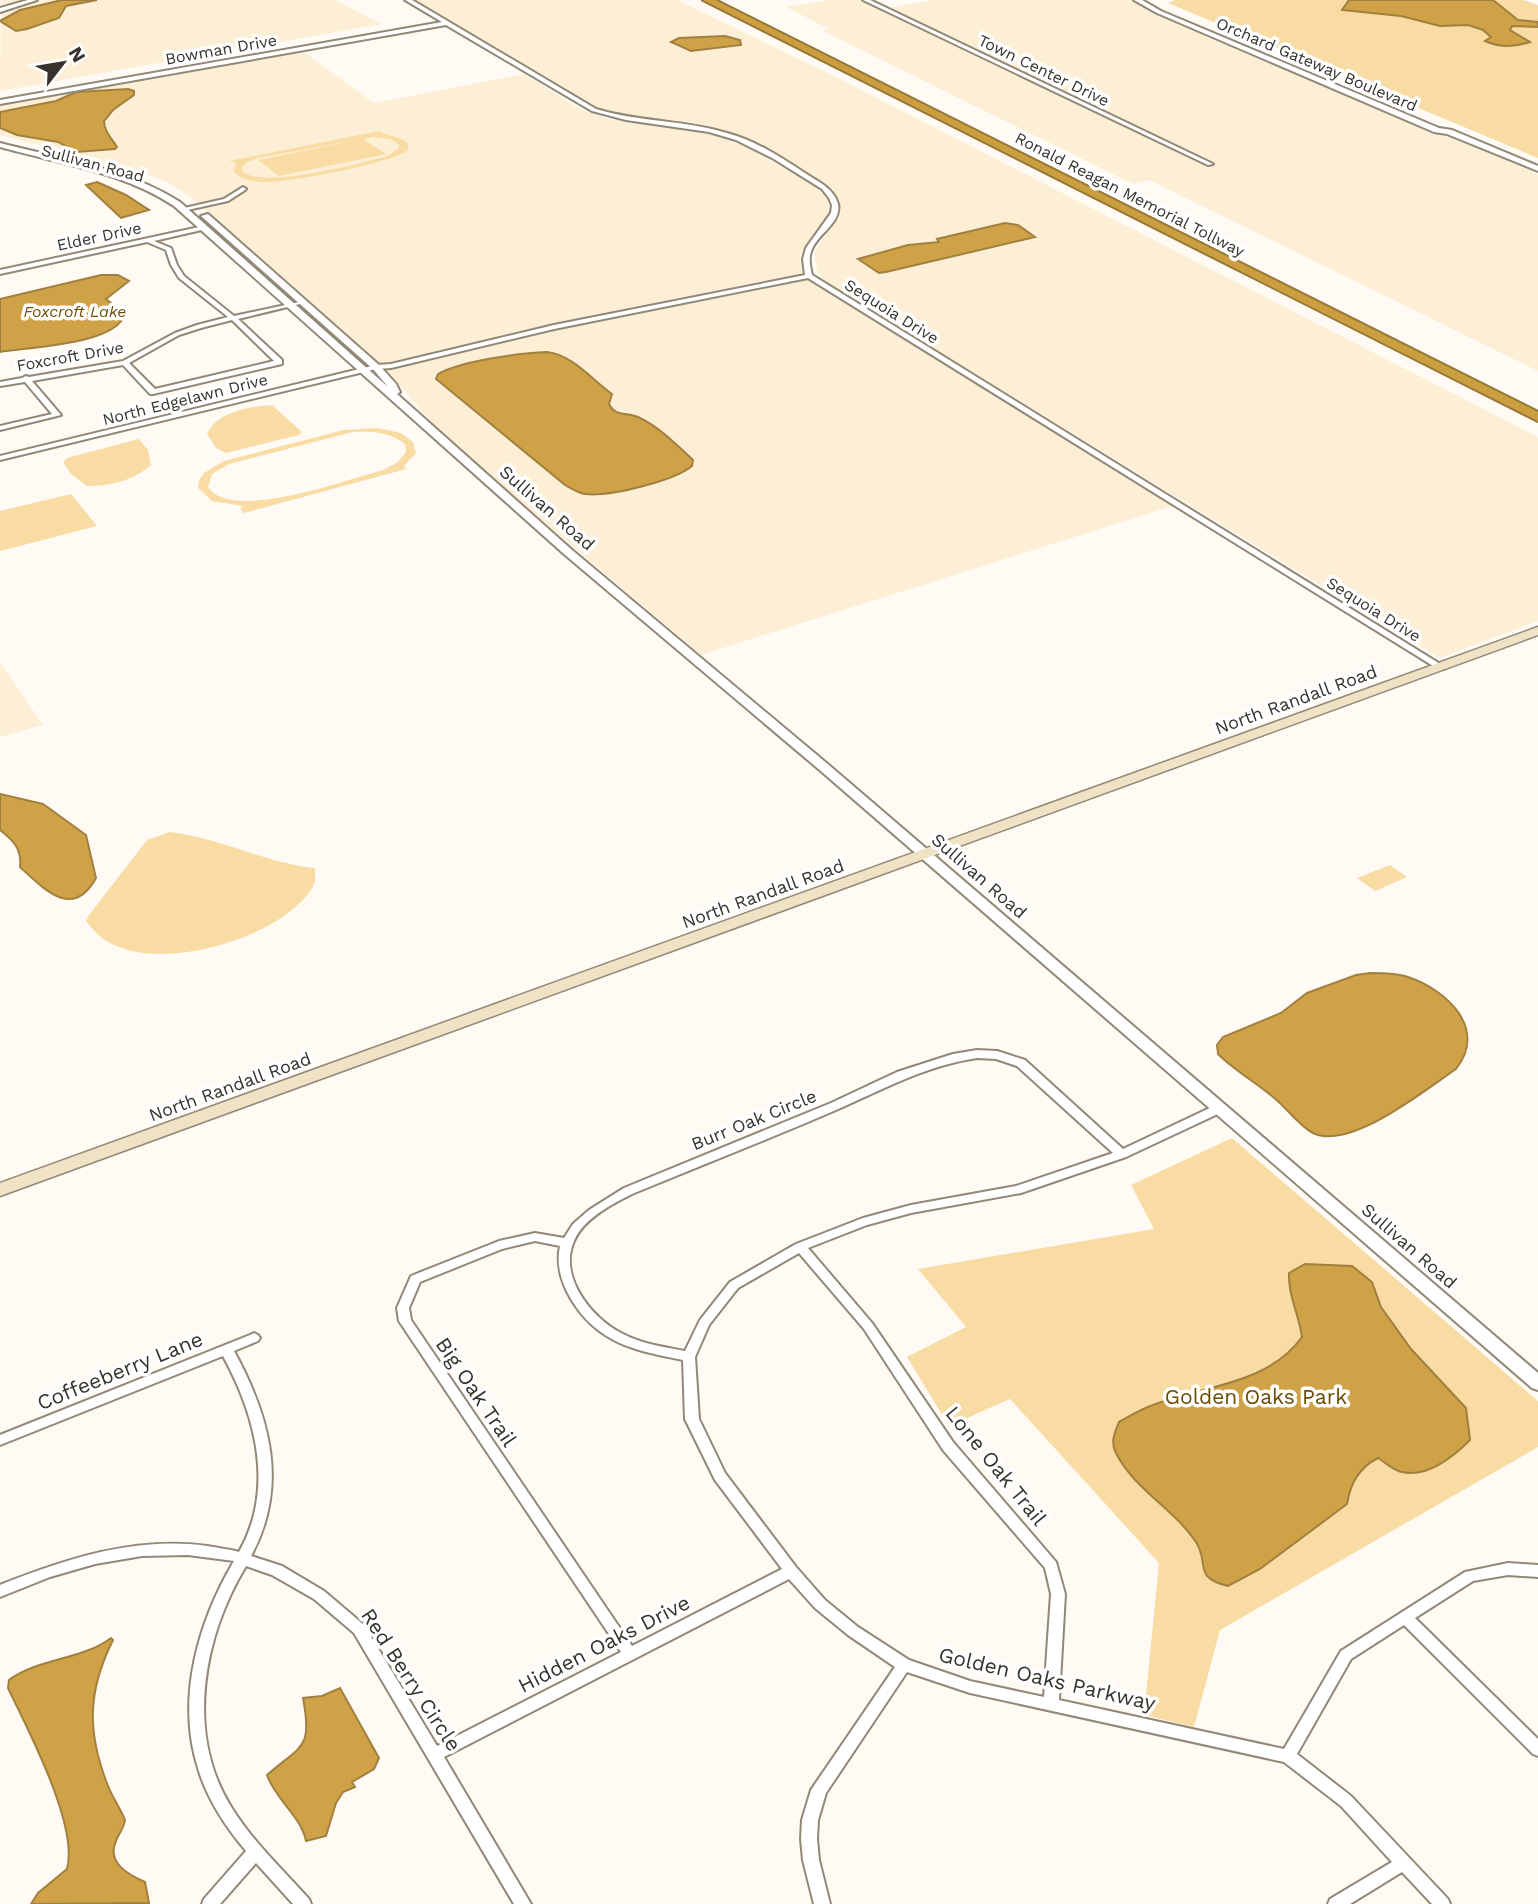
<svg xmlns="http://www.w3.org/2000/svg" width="1538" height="1904" font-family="'Work Sans',sans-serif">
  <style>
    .built { fill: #fdefd6 }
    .green { fill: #f9dba4; fill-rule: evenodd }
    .water { fill: #cfa247; stroke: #a1803f; stroke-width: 2 }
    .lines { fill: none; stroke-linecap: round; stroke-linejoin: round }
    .minor-casing { stroke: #918878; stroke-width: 4 }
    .tertiary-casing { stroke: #918878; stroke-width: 4 }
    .secondary-casing { stroke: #918878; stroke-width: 3 }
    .motorway-casing { stroke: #977838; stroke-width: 4 }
    .minor { fill: #fff; fill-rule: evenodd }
    .tertiary { fill: #fff; fill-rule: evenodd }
    .secondary { fill: #efe2c5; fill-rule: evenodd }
    .motorway { fill: #cb9e3f; fill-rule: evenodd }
    .labels { text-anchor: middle; stroke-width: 7; stroke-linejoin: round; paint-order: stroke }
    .far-street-label { font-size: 16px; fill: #36322c; stroke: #fff }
    .far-water-label { font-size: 16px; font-style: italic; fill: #6e5006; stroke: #fff }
    .street-label { font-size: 18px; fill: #36322c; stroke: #fff }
    .near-street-label { font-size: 21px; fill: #36322c; stroke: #fff }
    .near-park-label { font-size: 21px; fill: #6a4c00; stroke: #fff }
  </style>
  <rect width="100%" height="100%" fill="#fffbf4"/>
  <path class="built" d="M1,0H335L382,24L0,91Z
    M411,0H677L832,75L1538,437V621L1440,658L826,283L817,271L814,252L836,220L840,202L832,188L738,136L715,130L643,120L597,109Z
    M829,0H872L889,8L932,0H1133L1155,12L1538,174V371L1149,180L1133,184L823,31L829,29L786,7Z
    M301,50L374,103L524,74L582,110L609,119L713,134L739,143L816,186L828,200L830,214L800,254L803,274L812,283L1173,506L701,655L446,439L388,372L189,196L167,182L142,172L0,135V103Z
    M0,662L43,725L0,737Z"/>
  <path class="green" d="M1175,0H1523L1538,5V158L1168,3Z
    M379,131C386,137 400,135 408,144V150C393,163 291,182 268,182C256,182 240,181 233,170L237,163L229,161ZM374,137L390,139L399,144V149L385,157C358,163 260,191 241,170L245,163L258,158Z
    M363,139L386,154L279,176L258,160Z
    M272,405L302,432L299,435L226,453L216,448L207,434C218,411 249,407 272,405Z
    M378,428L401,433L413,442L416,453L404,466L406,469L244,513L240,508L243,506L212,501L198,488L199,480L204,473L224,461L344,430ZM353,432C371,431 390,432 405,444L406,452L398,462L383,470C348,479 232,523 208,487L212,474L229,464Z
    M139,439L148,450L151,465C133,481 110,486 87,486L71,474L63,462L67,458Z
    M71,494L97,526L0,551V511Z
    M170,832C220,838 266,863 315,868C315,873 316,880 314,884C310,894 301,902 293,909C252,944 154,972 105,940C97,935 92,928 86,921L89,915L147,840Z
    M1390,865L1407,877L1375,891L1357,878Z
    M1232,1138L1538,1401V1447L1220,1630L1194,1727L1144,1715L1159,1563L1010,1399L949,1426L907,1357L966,1327L918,1269L1154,1229L1131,1185Z"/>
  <path class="water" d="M62,0H97L66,6L59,18L27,29L16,31L0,21L20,10Z
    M1349,0H1493L1518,20L1538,22V27L1512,26L1510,30L1530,42C1515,47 1500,48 1485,41L1491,37L1483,30L1468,25L1440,26L1401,16L1342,10Z
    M725,36L740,40L741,45L691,51L671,42L679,38Z
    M128,89L134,91V95L113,110L104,121C104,131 112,139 117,147L115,149L76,152L58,142L17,135L0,128V112L56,101L76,92Z
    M97,182L126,195L149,210L121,218L86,185Z
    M1005,223L1018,225L1035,237L886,272L879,273L858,259L908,245L939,242L937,239Z
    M101,275H118L129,281L106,299L125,314C116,345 28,347 0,352V299Z
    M547,352C573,355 592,380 612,394L609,404C615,417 627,412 638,417C658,426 677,445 693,460L692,466C674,481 609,497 585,494C578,493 572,489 565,485L436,379L438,374C461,361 519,353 547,352Z
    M0,794L43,804L86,835L96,878C73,920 45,890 20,867C22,849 14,841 0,830Z
    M1370,973C1383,973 1396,973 1408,977C1447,990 1488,1029 1456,1069C1425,1090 1350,1151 1313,1133C1299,1126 1286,1107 1273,1097C1255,1082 1234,1070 1218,1054L1217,1045L1223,1037L1281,1013L1307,993L1356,975Z
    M1305,1264L1352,1266L1372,1282L1381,1307L1411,1349L1466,1408L1470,1440C1454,1456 1427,1478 1402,1472C1394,1471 1385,1462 1378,1458C1360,1467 1350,1484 1347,1504L1260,1569L1228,1586C1192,1577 1210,1564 1196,1542C1174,1509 1134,1489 1116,1453C1110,1442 1115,1432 1119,1422C1130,1416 1141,1409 1153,1405C1205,1385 1267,1385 1302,1337C1299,1315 1288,1295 1289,1273Z
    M111,1638L113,1640C87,1692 87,1733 108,1786C113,1798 120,1808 125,1820C124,1828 119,1833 116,1841C106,1863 129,1875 145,1882L149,1903L31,1904L38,1893L67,1869C79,1826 28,1730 8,1688L9,1680C39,1658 82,1660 111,1638Z
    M340,1688L379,1758L374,1769L352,1782L355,1787L343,1792L336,1803L326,1836L306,1841C301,1816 275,1799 267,1775C301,1745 313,1750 303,1698L322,1696Z"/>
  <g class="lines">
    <defs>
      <path id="minor" d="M28,0H37L0,12V8Z
        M405,0H412L596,109C639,122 684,120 727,133C757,141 782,158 808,175C819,182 834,189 838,204C842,222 818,234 812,249C808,257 810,266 812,275L1445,667L1444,669H1438L808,278L554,329L391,368L376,369L0,460V456L376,365L391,364L554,325L805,275L803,259L806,248L831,213L832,205L829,198L822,189L774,159L736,140L709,132L626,120L592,111L446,25L0,104V100L442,22Z
        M863,0H870L1213,164L1208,165Z
        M243,187L246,189L245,190L228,201L183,211L180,209L224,199Z
        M204,226L206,227V229L154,241L171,248L177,265L184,276L234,316L304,301V303L238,319L282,360V364L153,394H150L123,365L32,381L61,415L0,430V426L52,414L25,382L0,386V382L22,378L26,376L29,377L123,361L175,333L197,325L228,317L179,278L171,265L166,250L147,242L0,274V270ZM232,320L274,361L155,389L129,363L179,335L201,328Z
        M977,1050L997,1051L1025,1060L1123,1149L1214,1106L1218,1105L1224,1109L1222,1112L1126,1157L1021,1193L911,1213L867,1225L808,1248L872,1323L953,1442L1056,1562L1065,1594L1059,1700L1284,1749L1341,1651L1465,1572L1508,1563L1538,1565V1577L1508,1575L1473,1581L1415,1618L1538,1739V1756L1533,1754L1404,1625L1351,1659L1297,1754L1351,1796L1448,1899L1450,1904H1432L1402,1872L1350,1904H1328L1330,1899L1392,1862L1341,1806L1284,1762L970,1693L907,1672L826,1793L818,1820L817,1839L819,1860L830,1904H814L803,1860L801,1839L802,1820L811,1790L895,1667L848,1635L815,1608L789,1579L444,1757L531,1904H514L354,1633L314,1599L272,1575L246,1566C204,1636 185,1731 230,1805C251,1840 281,1868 309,1899L311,1904H293L256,1863L220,1904H202L204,1899L246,1851C225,1826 207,1799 198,1768C176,1699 198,1622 234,1561L188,1555L142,1556L95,1564L50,1577L0,1597V1585C66,1559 135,1536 207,1546C218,1548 229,1549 239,1552C275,1489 256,1416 223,1356L0,1445V1435L250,1335L254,1333L258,1335L260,1338L258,1341L234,1351C270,1417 289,1486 251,1556L282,1566L324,1591L364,1625L437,1746L621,1652L399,1321L397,1308L411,1276L499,1241L535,1233L564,1238L573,1224L589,1210L624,1188L831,1103L897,1072L953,1054ZM977,1058L996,1059L1017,1066L1113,1153L1016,1186L911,1205L863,1218L796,1244L730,1282L700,1320L685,1351C664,1347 642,1344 623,1334C592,1319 558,1277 574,1241C583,1219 612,1204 632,1194C700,1166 769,1139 836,1110C884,1089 924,1066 977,1058ZM535,1241L560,1246C556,1265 561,1282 571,1299C597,1343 636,1351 683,1360L685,1419L715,1480L782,1569L632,1646L411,1320L409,1308L420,1282L502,1249ZM799,1253L864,1329L943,1450L1045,1568L1051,1594L1044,1697L970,1681L909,1660L858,1627L825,1600L796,1567L725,1473L699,1419L695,1357L709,1325L738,1288Z"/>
      <path id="tertiary" d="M1134,0H1142L1161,11L1439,128L1452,130L1538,166V171L1447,134L1434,132L1157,13Z
        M0,143C62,159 125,167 180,202L388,387L373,369L201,216L208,214L379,365L396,384L400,392L397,394L572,550L830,766L1538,1373V1390L1532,1388L822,772L564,554L174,206C121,171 60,164 0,147Z"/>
      <path id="secondary" d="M1538,627V635L0,1196V1183Z"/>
      <path id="motorway" d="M703,0H715L1538,412V421Z"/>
    </defs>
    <use href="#minor" class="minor-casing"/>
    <use href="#tertiary" class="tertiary-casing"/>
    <use href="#secondary" class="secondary-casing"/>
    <use href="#motorway" class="motorway-casing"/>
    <use href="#minor" class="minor"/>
    <use href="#tertiary" class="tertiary"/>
    <use href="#secondary" class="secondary"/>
    <use href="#motorway" class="motorway"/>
  </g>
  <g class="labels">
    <g class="far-street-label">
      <text transform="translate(221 49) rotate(-10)" y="6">Bowman Drive</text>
      <text transform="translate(1317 64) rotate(23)" y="6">Orchard Gateway Boulevard</text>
      <text transform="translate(1044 70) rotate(26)" y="6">Town Center Drive</text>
      <text transform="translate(93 163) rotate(15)" y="6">Sullivan Road</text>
      <text transform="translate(1130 194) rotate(27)" y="6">Ronald Reagan Memorial Tollway</text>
      <text transform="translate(99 236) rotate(-12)" y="6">Elder Drive</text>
      <text transform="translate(892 311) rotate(32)" y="6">Sequoia Drive</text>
      <text transform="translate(70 356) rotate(-10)" y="6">Foxcroft Drive</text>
      <text transform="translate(185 399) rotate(-14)" y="6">North Edgelawn Drive</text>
      <text transform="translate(1374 609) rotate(32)" y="6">Sequoia Drive</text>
    </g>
    <g class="far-water-label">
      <text x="75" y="317">Foxcroft Lake</text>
    </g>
    <g class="street-label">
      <text transform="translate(547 508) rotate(41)" y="6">Sullivan Road</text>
      <text transform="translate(1296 700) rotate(-20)" y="6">North Randall Road</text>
      <text transform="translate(979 876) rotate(41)" y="6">Sullivan Road</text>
      <text transform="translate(763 894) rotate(-20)" y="6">North Randall Road</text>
      <text transform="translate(230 1087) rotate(-20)" y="6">North Randall Road</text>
      <text transform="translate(754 1120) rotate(-22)" y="6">Burr Oak Circle</text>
      <text transform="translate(1409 1246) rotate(41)" y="6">Sullivan Road</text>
    </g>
    <g class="near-street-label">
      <text transform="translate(120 1371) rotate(-22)" y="7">Coffeeberry Lane</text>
      <text transform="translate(476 1392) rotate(56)" y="7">Big Oak Trail</text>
      <text transform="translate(996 1466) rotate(51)" y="7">Lone Oak Trail</text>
      <text transform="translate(604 1644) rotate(-27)" y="7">Hidden Oaks Drive</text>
      <text transform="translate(1047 1679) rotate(13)" y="7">Golden Oaks Parkway</text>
      <text transform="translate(411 1680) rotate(57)" y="7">Red Berry Circle</text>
    </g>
    <g class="near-park-label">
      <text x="1256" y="1404">Golden Oaks Park</text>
    </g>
  </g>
  <g transform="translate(63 63) rotate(59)" stroke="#ffffff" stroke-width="5" paint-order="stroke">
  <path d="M0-5L12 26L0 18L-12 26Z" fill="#36322c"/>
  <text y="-10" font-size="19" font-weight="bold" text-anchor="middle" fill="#36322c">N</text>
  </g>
</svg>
